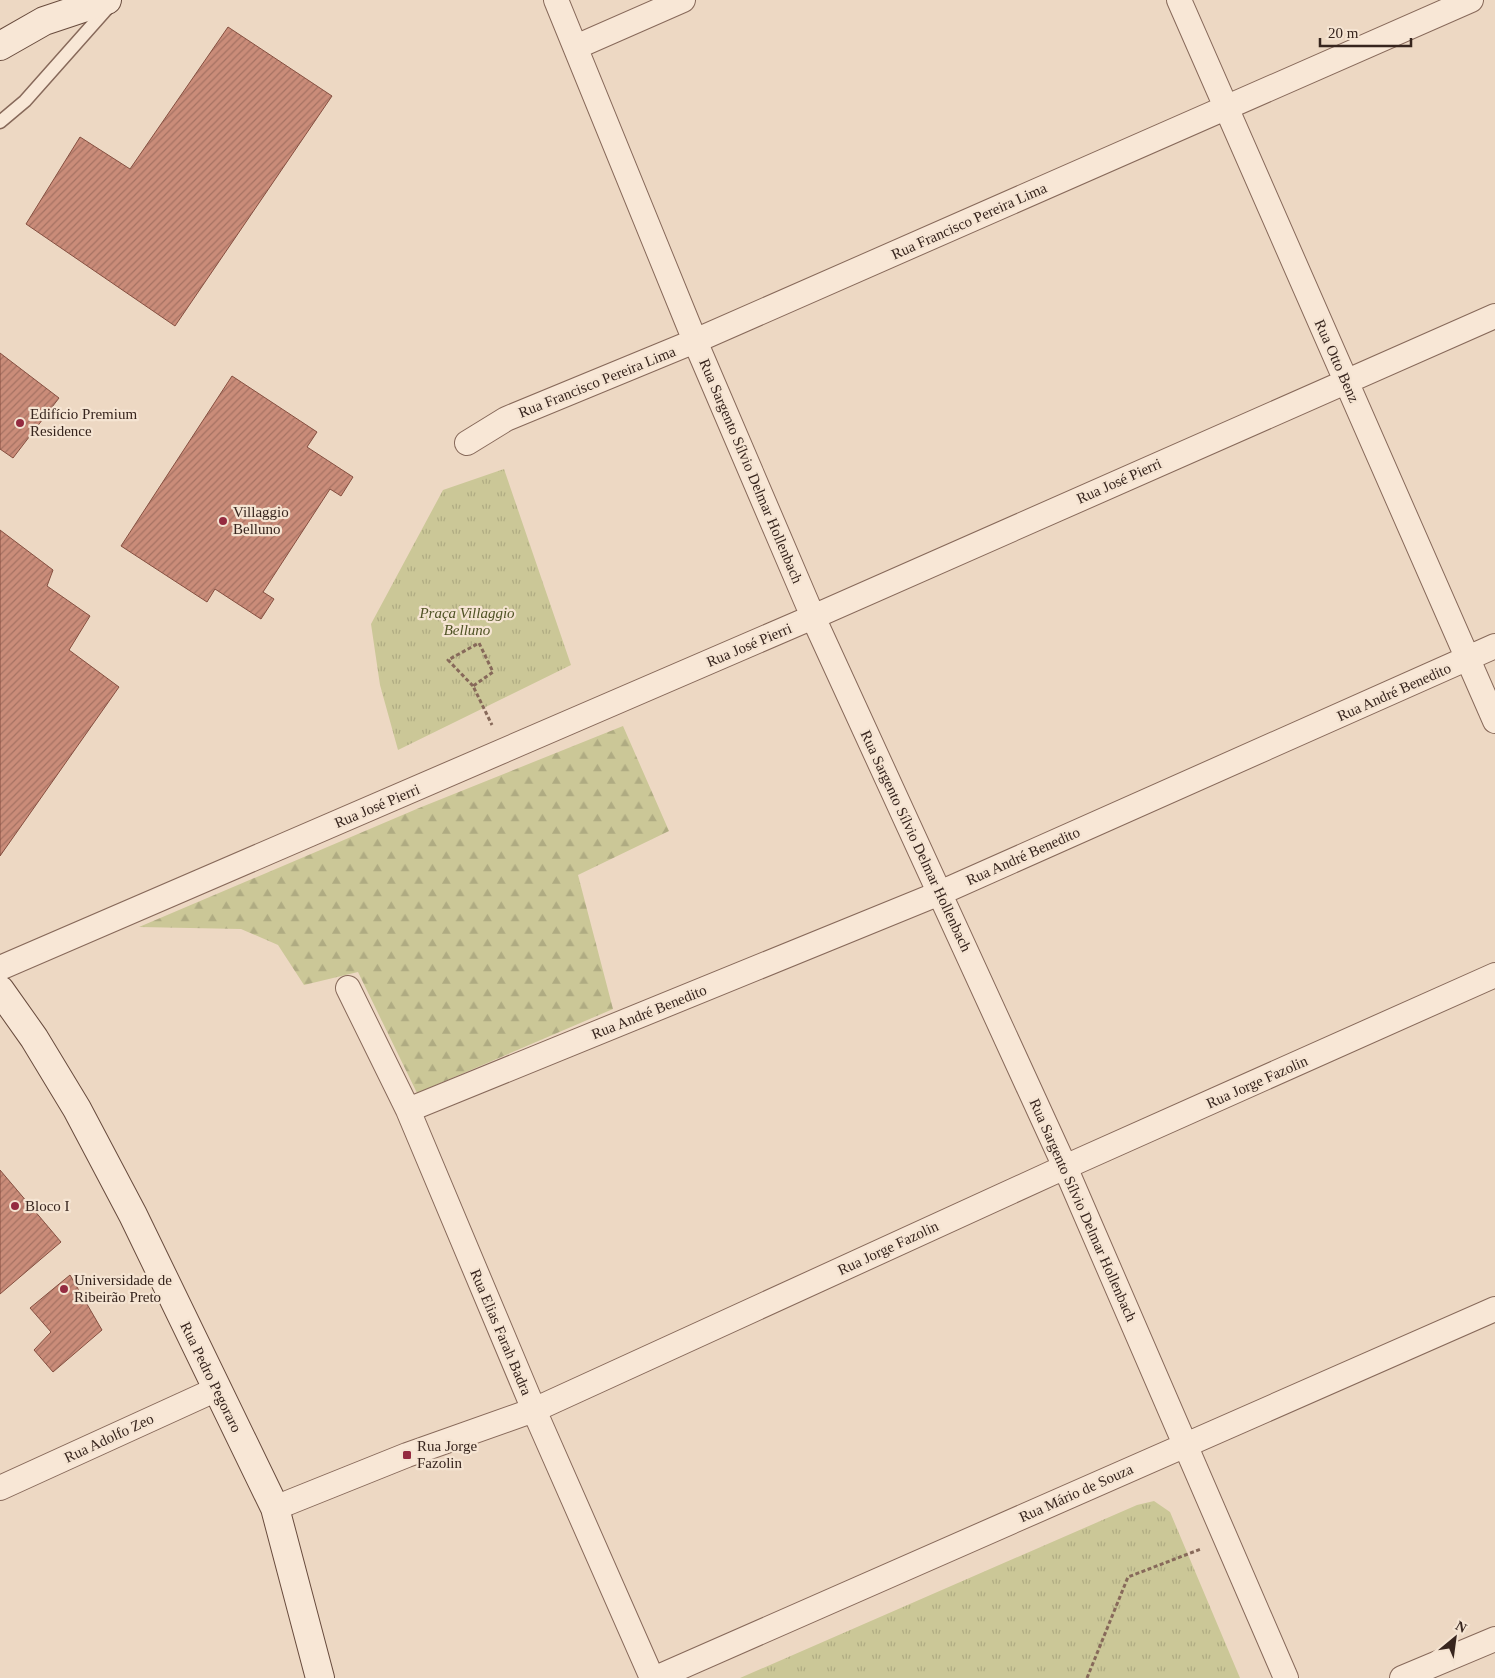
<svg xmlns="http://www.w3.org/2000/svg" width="1495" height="1678" font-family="'Times New Roman',serif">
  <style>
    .grass { fill: url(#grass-tufts) }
    .forest { fill: url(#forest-firs) }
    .building { fill: url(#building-hatch); stroke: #854f40 }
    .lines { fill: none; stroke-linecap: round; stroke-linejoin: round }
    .lane-casing { stroke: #87695a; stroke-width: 15 }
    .street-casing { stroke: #87695a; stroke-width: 26 }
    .secondary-casing { stroke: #684b3d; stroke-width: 30 }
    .path { stroke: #87695a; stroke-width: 3; stroke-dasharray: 4 2.5; stroke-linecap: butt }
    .lane { stroke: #f8e7d6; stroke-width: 12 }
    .street { stroke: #f8e7d6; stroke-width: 24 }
    .secondary { stroke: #f8e7d6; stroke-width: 28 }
    .poi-dot { fill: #942b40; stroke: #f5e4d2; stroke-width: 2 }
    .labels { text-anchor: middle; stroke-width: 4.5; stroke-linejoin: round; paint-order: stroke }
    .street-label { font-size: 15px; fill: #37251e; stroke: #f5e4d2 }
    .poi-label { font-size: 15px; fill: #37251e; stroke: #f5e4d2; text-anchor: start }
    .park-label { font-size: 15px; font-style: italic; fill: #505325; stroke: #f5e4d2 }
  </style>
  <defs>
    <pattern id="grass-tufts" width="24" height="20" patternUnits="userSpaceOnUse" patternTransform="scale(1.25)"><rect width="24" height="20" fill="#cbc797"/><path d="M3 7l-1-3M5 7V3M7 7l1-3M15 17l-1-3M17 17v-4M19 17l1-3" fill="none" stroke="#afab82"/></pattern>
    <pattern id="forest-firs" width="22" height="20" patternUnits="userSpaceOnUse" patternTransform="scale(1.25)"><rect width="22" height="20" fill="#cbc797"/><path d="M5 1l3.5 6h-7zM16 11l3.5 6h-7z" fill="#afab82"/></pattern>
    <pattern id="building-hatch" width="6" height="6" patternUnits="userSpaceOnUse" patternTransform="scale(1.25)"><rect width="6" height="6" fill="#ca8c79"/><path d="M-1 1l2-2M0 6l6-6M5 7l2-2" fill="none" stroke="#a57263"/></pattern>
  </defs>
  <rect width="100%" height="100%" fill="#edd8c3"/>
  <path class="grass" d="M504,469L571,665L398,750L380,685L371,624L443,490Z
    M1154,1501L1170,1512L1240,1678H740L1137,1505Z"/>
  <path class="forest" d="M623,726L669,831L578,875L613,1009L417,1093L358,972L304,985L278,945L241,929L139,927L419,808Z"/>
  <path class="building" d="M228,27L332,96L175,326L26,224L80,137L130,169Z
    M0,353L59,398L13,458L0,449Z
    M232,376L317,432L307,447L353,477L341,496L330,489L263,592L274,599L261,619L215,589L207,602L121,546Z
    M0,530L53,570L47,586L90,616L69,650L119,687L0,856Z
    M0,1170L61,1242L0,1294Z
    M70,1275L102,1330L53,1372L34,1350L51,1332L30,1308Z"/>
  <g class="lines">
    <defs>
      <path id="lane" d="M0,122L25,101L111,4"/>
      <path id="street" d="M556,0L695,341L813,617L1065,1167L1286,1678
        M1179,0L1495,721
        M576,47L683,0
        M467,443L506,419L695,341L1471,0
        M0,968L813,617L1495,316
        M348,988L408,1110L534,1410L652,1678
        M408,1110L940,893L1495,646
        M0,1488L217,1389
        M275,1508L407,1455L534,1410L1065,1167L1495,975
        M656,1678L1495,1309
        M1402,1678L1495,1639"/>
      <path id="secondary" d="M0,46L44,21L107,0
        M0,990L34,1038L77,1109L133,1215L275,1508L320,1678"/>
    </defs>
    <use href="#lane" class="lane-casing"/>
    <use href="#street" class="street-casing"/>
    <use href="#secondary" class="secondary-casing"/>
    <path class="path" d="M473,686L448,660L479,643L493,672L473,686L492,725
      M1087,1678L1128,1577L1201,1549"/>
    <use href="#lane" class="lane"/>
    <use href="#street" class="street"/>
    <use href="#secondary" class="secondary"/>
  </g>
  <g class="poi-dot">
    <circle cx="20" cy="423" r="5"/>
    <circle cx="223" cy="521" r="5"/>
    <circle cx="15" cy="1206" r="5"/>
    <circle cx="64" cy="1289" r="5"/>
    <rect x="402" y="1450" width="10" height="10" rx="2.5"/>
  </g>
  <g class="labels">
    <g class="street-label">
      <text transform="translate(969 221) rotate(-24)" y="5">Rua Francisco Pereira Lima</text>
      <text transform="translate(1337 361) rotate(66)" y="5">Rua Otto Benz</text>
      <text transform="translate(597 382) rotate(-22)" y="5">Rua Francisco Pereira Lima</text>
      <text transform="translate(751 471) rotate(67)" y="5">Rua Sargento Sílvio Delmar Hollenbach</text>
      <text transform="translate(1119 481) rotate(-24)" y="5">Rua José Pierri</text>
      <text transform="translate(749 645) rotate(-23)" y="5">Rua José Pierri</text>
      <text transform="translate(1394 692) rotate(-24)" y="5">Rua André Benedito</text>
      <text transform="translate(377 806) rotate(-23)" y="5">Rua José Pierri</text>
      <text transform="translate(916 841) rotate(65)" y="5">Rua Sargento Sílvio Delmar Hollenbach</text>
      <text transform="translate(1023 856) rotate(-24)" y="5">Rua André Benedito</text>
      <text transform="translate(649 1012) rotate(-22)" y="5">Rua André Benedito</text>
      <text transform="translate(1257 1082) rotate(-24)" y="5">Rua Jorge Fazolin</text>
      <text transform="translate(1083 1210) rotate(66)" y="5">Rua Sargento Sílvio Delmar Hollenbach</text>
      <text transform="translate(888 1248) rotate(-25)" y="5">Rua Jorge Fazolin</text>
      <text transform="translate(501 1332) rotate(67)" y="5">Rua Elias Farah Badra</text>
      <text transform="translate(211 1377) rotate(64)" y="5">Rua Pedro Pegoraro</text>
      <text transform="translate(109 1438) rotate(-25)" y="5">Rua Adolfo Zeo</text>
      <text transform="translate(1076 1493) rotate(-24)" y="5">Rua Mário de Souza</text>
    </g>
    <g class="poi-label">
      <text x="30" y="419">Edifício Premium<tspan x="30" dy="17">Residence</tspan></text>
      <text x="233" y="517">Villaggio<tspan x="233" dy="17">Belluno</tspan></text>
      <text x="25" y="1211">Bloco I</text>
      <text x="74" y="1285">Universidade de<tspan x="74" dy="17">Ribeirão Preto</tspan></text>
      <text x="417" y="1451">Rua Jorge<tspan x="417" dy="17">Fazolin</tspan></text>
    </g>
    <g class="park-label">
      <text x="467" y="618">Praça Villaggio<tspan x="467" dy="17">Belluno</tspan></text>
    </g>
  </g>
  <g transform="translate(1455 1638) rotate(29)" stroke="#f5e4d2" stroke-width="4" paint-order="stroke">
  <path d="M0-4L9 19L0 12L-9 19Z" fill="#37251e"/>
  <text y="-8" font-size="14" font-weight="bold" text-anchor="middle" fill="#37251e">N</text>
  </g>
  <path d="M1320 38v8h91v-8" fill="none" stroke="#37251e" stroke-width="2.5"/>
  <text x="1328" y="38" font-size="15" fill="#37251e" stroke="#f5e4d2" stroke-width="4" paint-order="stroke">20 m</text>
</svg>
